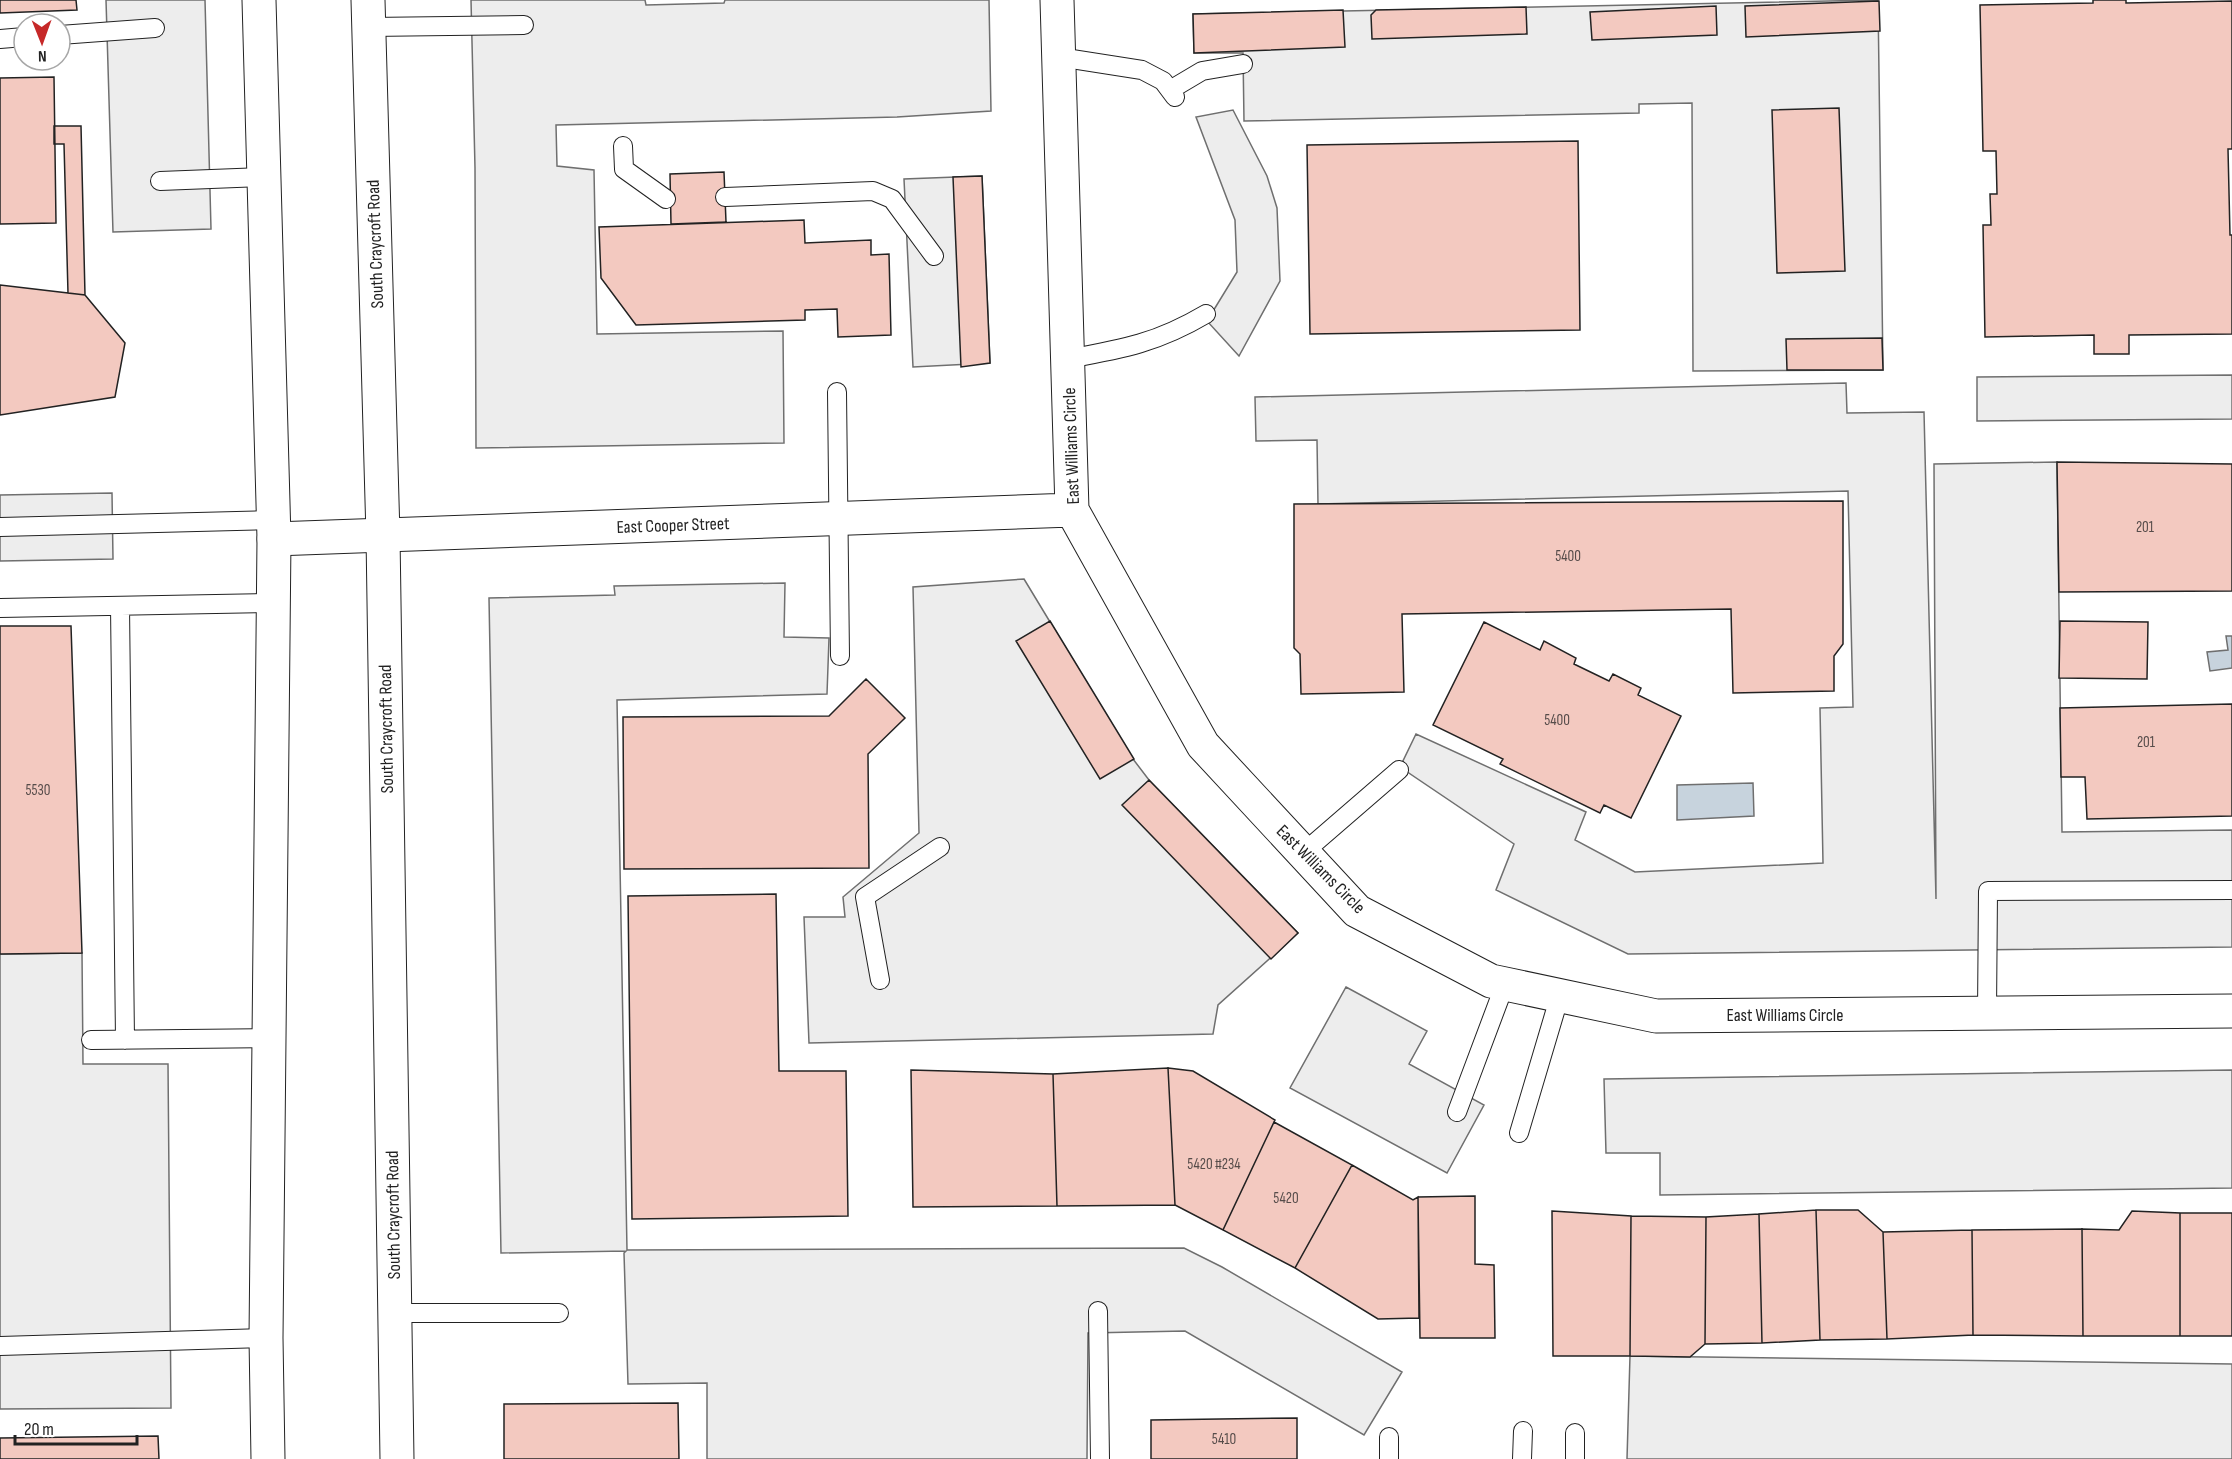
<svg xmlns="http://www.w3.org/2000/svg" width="2232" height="1459" font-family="'Sofia Sans Condensed',sans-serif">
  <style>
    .parking { fill: #ededed; stroke: #6f6f6f; stroke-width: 1.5 }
    .water { fill: #c7d3dd; stroke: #6f6f6f; stroke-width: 1.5 }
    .building { fill: #f3c9c0; stroke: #222; stroke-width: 1.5 }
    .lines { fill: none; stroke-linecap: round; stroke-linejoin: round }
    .lane-casing { stroke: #222; stroke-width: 20 }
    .street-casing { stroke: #222; stroke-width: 35 }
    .secondary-casing { stroke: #222; stroke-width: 35 }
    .lane { stroke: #fff; stroke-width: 18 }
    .street { stroke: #fff; stroke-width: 33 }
    .secondary { stroke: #fff; stroke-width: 33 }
    .labels { text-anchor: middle; stroke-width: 4.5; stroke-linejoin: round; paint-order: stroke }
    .number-label { font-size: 15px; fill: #564c4a }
    .street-label { font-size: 18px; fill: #222; stroke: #fff }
  </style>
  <rect width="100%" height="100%" fill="#fff"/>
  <path class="parking" d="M106,0H205L211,229L113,232Z
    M471,0H645L646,5L724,3L725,0H989L991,111L897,117L556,125L557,166L594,170L597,334L783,331L784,443L476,448L475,168Z
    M1878,0L1883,370L1693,371L1692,103L1639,104V113L1244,121L1243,53H1194L1193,14Z
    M1233,110L1267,176L1277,208L1280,281L1239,356L1207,321L1237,272L1235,220L1196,117Z
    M982,176L990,363L913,367L904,179Z
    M2232,375V419L1977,421V377Z
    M1846,383L1847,413L1924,412L1936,899L1934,464L2057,462L2062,832L2232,830V947L1628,954L1496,890L1514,844L1400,767L1416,734L1586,812L1575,840L1635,872L1823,863L1820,708L1853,707L1848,491L1318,504L1317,440L1256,441L1255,397Z
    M112,493L113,559L0,561V495Z
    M1024,579L1133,759L1149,780L1298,933L1218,1005L1213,1034L809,1043L804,917H845L843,897L919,833L913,587Z
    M785,583L784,637L829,638L827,694L617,700L627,1250L1184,1248L1222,1267L1402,1372L1364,1435L1185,1331L1088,1333L1087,1459H707V1383L628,1384L624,1253L626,1251L501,1253L489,598L615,595L614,586Z
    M82,953L83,1064H168L171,1408L0,1409V954Z
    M1346,987L1427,1031L1409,1064L1484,1105L1447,1173L1290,1088Z
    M2232,1070V1188L1660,1195V1153H1606L1604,1079Z
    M1630,1356L2232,1364V1459H1627Z"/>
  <path class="water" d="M2226,636H2232V668L2210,671L2207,652L2228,650Z
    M1753,783L1754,816L1677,820V785Z"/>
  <path class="building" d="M0,0H76L77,10L0,13Z
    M2093,0H2126V3L2232,1V149H2228L2230,235H2232V334L2129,335V354H2094V335L1985,337L1983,225H1991L1990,194H1997L1996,151H1983L1980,5L2093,3Z
    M1879,1L1880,31L1746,37L1745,6Z
    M1716,6L1717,35L1592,40L1590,12Z
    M1526,7L1527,34L1372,39L1371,15L1376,10Z
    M1343,10L1345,47L1194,53L1193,14Z
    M54,77L56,223L0,224V78Z
    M1839,108L1845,271L1777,273L1772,110Z
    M54,126H81L85,295L68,293L64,144H54Z
    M1578,141L1580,330L1310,334L1307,145Z
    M724,172L726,222L671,224L670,174Z
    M982,176L990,363L961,367L953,177Z
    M804,220L805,243L871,240V255L889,254L891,335L838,337L837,309L805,310V320L636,325L601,278L599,227Z
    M0,285L85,295L125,343L115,397L0,415Z
    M1882,338L1883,370H1787L1786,339Z
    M2057,462L2232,464V591L2059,592Z
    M1843,501V644L1834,656V691L1733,693L1731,609L1402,614L1404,692L1301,694L1300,654L1294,648V504Z
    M1050,621L1134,759L1100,779L1016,641Z
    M2060,621L2148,622L2147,679L2059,678Z
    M1484,622L1540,650L1544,641L1576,658L1574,664L1609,681L1613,674L1641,688L1638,695L1681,716L1631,818L1604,805L1600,813L1500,764L1503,759L1433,725Z
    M0,626H71L82,953L0,954Z
    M866,679L905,718L868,754L869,868L624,869L623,717L829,716Z
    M2232,704V816L2087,819L2085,777H2061L2060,708Z
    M1149,780L1298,933L1271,959L1122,805Z
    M776,894L779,1071H846L848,1216L632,1219L628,896Z
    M1168,1068L1175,1205L1057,1206L1053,1074Z
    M1168,1068L1193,1071L1275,1120L1223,1230L1175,1205Z
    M911,1070L1053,1074L1057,1206L913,1207Z
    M1274,1122L1352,1165L1295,1268L1223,1230Z
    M1352,1165L1413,1200L1418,1197L1419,1318L1378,1319L1295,1268Z
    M1475,1196V1264L1494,1265L1495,1338H1420L1418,1197Z
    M1816,1210H1858L1883,1232L1887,1339L1820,1340Z
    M1816,1210L1820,1340L1762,1343L1759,1214Z
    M1552,1211L1631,1216L1630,1356H1553Z
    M2132,1211L2180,1213V1336H2083L2082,1229L2119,1230Z
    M2180,1213H2232V1336H2180Z
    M1759,1214L1762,1343L1705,1344L1706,1217Z
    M1631,1216L1706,1217L1705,1344L1690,1357L1630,1356Z
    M2082,1229L2083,1336L1973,1335L1972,1230Z
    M1972,1230L1973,1335L1887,1339L1883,1232Z
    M678,1403L679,1459H504V1404Z
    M1297,1418V1459H1151V1420Z
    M158,1436L159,1459H0V1438Z"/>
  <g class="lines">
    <defs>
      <path id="lane" d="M369,27L524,25
        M60,35L155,28
        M0,39L24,37
        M1059,57L1142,70L1163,81L1175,97
        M1170,90L1202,71L1243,64
        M623,146L624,169L666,199
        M160,181L264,177
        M725,197L873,191L892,199L934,256
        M1068,359C1123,349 1157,343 1206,314
        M837,392L840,656
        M0,527L274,520
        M120,606L125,1040
        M0,608L273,603
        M1303,853L1399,770
        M880,980L865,897L940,847
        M1987,1013L1988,891L2232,890
        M91,1040L269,1038
        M1457,1112L1505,984
        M1519,1133L1560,995
        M1098,1311L1100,1459
        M395,1313H559
        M0,1346L266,1338
        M1575,1433V1459
        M1389,1437V1459
        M1522,1459L1523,1431"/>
      <path id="street" d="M1057,0L1072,510L1203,745L1357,911L1491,981L1656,1016L2232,1011
        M274,539L1072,510"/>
      <path id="secondary" d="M259,0L274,539L266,1338L268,1459
        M368,0L383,536L397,1459"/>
    </defs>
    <use href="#lane" class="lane-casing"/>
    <use href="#street" class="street-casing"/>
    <use href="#secondary" class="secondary-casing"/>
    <use href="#lane" class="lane"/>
    <use href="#street" class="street"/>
    <use href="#secondary" class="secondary"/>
  </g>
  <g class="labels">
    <g class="number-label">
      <text x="2145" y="532">201</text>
      <text x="1568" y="561">5400</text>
      <text x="1557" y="725">5400</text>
      <text x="2146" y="747">201</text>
      <text x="38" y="795">5530</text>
      <text x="1214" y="1169">5420 #234</text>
      <text x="1286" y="1203">5420</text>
      <text x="1224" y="1444">5410</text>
    </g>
    <g class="street-label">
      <text transform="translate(375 244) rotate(-92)" y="6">South Craycroft Road</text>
      <text transform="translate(1071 446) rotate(-92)" y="6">East Williams Circle</text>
      <text transform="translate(673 525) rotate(-2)" y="6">East Cooper Street</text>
      <text transform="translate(386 729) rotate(-91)" y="6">South Craycroft Road</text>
      <text transform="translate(1321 869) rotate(45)" y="6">East Williams Circle</text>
      <text x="1785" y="1021">East Williams Circle</text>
      <text transform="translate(393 1215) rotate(-91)" y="6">South Craycroft Road</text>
    </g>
  </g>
  <g transform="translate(42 42) rotate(179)"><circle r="28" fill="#ffffff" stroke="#a7a7a7" stroke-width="1.5"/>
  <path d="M0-4.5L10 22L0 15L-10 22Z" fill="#c62828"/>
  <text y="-9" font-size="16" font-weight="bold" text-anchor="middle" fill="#222222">N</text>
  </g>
  <path d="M15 1435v9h122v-9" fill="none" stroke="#222222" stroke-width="3"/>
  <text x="24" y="1435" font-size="18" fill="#222222" stroke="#ffffff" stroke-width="4.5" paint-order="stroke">20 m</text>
</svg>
